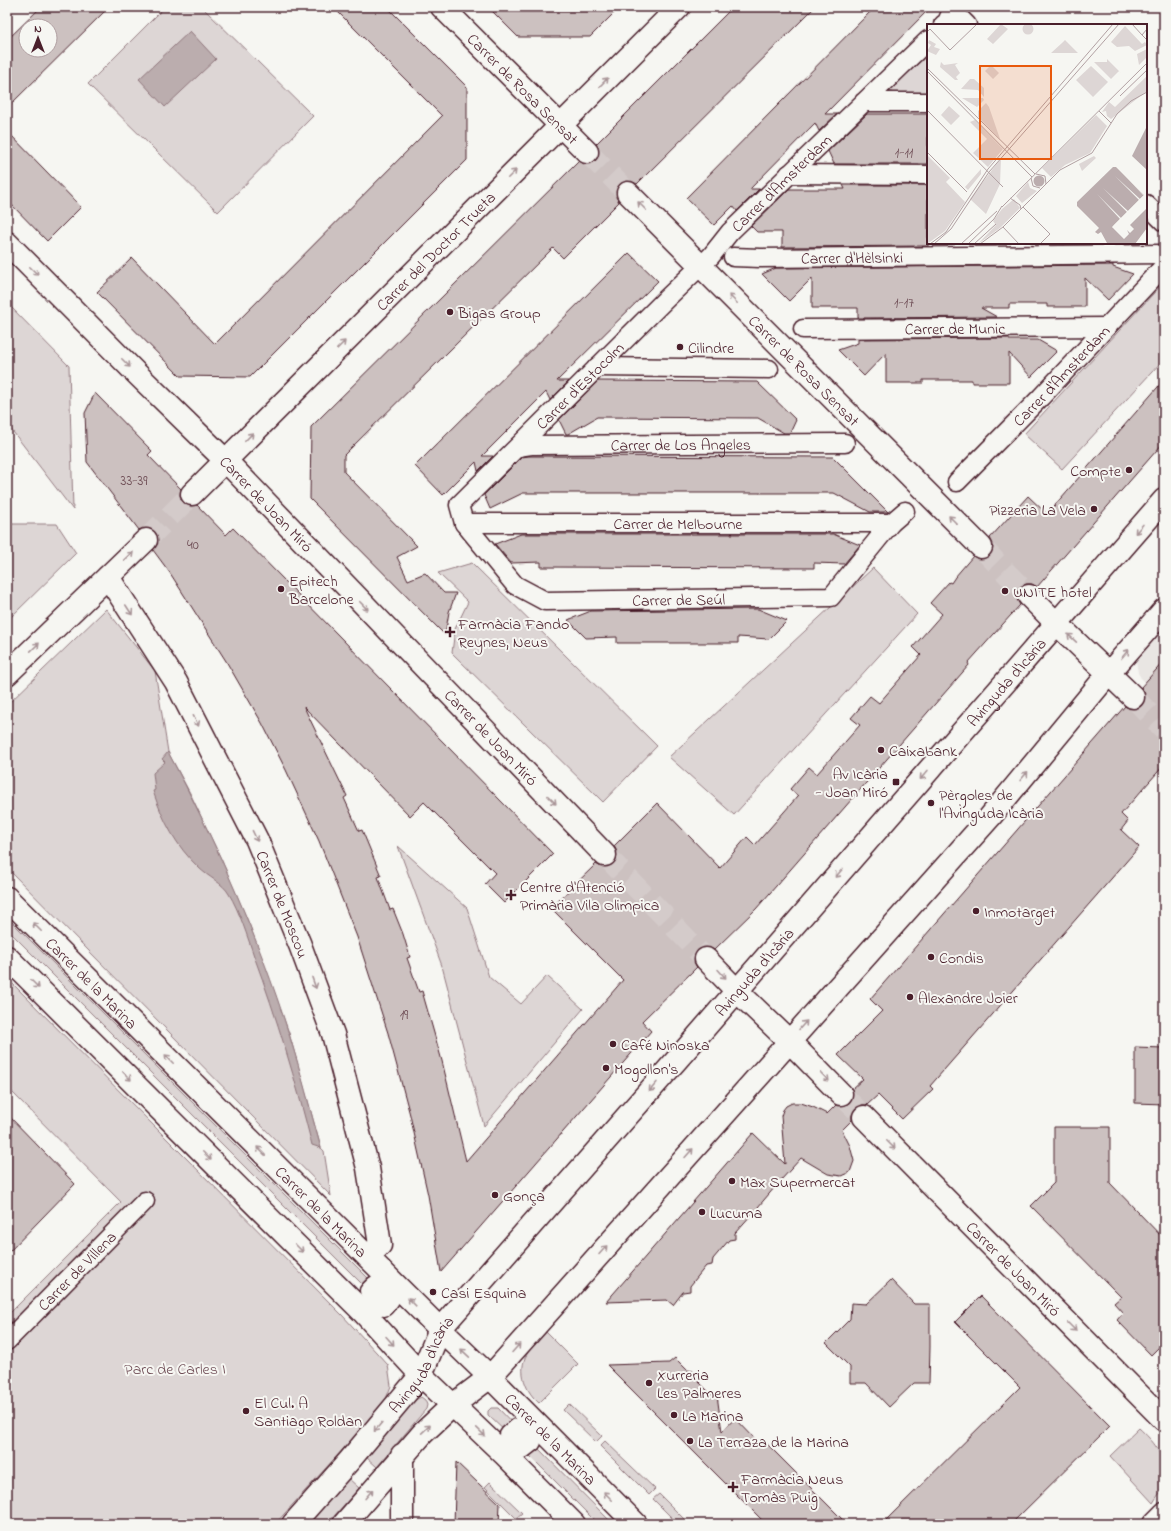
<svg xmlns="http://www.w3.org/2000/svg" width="1171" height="1531" font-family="'Indie Flower',sans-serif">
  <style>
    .built { fill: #e9e6e3 }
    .green { fill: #ddd6d5; stroke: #947a80 }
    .water { fill: #bbadae; stroke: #8e747a }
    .building { fill: #ccc1c0; stroke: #4a1f2b; fill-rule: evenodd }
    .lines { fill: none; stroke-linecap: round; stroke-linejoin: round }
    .minor-tunnel { stroke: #d4cbca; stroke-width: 22; stroke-dasharray: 22 11; stroke-linecap: butt }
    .pedestrian-casing { stroke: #4a1f2b; stroke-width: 21 }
    .minor-casing { stroke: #4a1f2b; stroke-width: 25 }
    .tertiary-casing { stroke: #4a1f2b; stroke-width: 25 }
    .secondary-casing { stroke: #4a1f2b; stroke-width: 25 }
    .pedestrian { stroke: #f6f6f2; stroke-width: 18 }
    .minor { stroke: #f6f6f2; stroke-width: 22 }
    .tertiary { stroke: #f6f6f2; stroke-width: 22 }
    .secondary { stroke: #f6f6f2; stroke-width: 22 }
    .oneway { stroke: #a99598 }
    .poi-dot { fill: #4a1f2b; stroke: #f6f6f2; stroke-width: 1.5 }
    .labels { text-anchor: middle; stroke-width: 4; stroke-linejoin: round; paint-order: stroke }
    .number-label { font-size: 14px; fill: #6a4850 }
    .street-label { font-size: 16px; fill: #4a1f2b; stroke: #f6f6f2 }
    .poi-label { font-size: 16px; fill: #4a1f2b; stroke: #f6f6f2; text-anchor: start }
    .park-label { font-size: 16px; fill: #6f4d56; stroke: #f6f6f2 }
    .inset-road { fill: none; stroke: #b1a0a2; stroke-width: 1 }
    .view { fill: #e8590c; fill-opacity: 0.15; stroke: #e8590c; stroke-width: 2 }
    .inset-edge { fill: none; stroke: #4a1f2b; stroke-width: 2 }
  </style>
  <rect width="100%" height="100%" fill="#f6f6f2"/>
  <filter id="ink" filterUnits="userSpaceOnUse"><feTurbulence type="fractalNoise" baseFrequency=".025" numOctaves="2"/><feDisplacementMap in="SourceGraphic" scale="8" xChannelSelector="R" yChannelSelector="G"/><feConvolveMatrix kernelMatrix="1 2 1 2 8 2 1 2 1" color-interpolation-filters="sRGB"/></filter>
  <g filter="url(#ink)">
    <path class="built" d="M1164,619V701L1141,678L1138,673L1136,661L1137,653Z"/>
    <path class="green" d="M165,7H202L313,116L218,212L88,84Z
      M928,55V97H898L889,90Z
      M1164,282V359L1062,469L1024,434Z
      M7,303L69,366L73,510L7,424Z
      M7,524H57L76,553L7,621Z
      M472,563L657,746L603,802L452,653L455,629L468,602L438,573Z
      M873,568L917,614L734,815L669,757Z
      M106,609L155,671L168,752L191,795L222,861L250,926L289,1033L321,1148L324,1151L331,1196L7,868V705Z
      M398,846L467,908L489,977L521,1004L547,976L583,1009L484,1126L442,966Z
      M7,917L375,1285L369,1291L7,929Z
      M7,978L343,1316L388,1365L391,1386L384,1404L275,1524H7V1316L121,1202L7,1087Z
      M546,1332L578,1364L539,1403C526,1392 517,1371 527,1354C531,1346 540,1339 546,1332Z
      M421,1397L425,1400L427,1405L426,1409L377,1467L366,1457L415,1400Z
      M569,1404L602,1436L596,1442L563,1410Z
      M491,1408H498L517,1428L509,1435L488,1415V1411Z
      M1139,1428C1154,1442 1164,1453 1164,1474C1164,1479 1164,1485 1162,1490C1159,1494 1156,1498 1153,1503L1110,1456Z
      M605,1441L655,1489L649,1495L600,1446Z
      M532,1442L613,1524H598L523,1449Z
      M348,1478L359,1488L327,1524H308Z
      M490,1482L522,1513L516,1518L485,1487Z
      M659,1494L689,1524H678L653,1499Z"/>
    <path class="water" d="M190,31L216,59L165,107L139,79Z
      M168,752C216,842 258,936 289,1034C301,1071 310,1110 321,1148L312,1145C296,1081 277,1018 254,956C248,938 239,910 229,894C223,883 208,877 199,868C176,846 163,821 153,791L155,790L153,773L165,762L162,759Z"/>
    <path class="building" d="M41,7H109L7,108V40ZM26,26H50V50H26Z
      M333,7H387L467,87V160L250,377L180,376L97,292L132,258L215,344L442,116Z
      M488,7H620L590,37H518Z
      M733,7H815L637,184L631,181H625L619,184L616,190V197L619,202L563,258L553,248L344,455V472L417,546L397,557L408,580L425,573L444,593H456L449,612L445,635L310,499L311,427L579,161L584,164H590L596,161L599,155V149L596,144Z
      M875,7H931L825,114H837L819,131L815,123L750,189H759L737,211L733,206L714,225L686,198Z
      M867,114H928V164H834L828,151Z
      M7,131L81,207L47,241L7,200Z
      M843,185H928V246L782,247V232H757L751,226L789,189H845Z
      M629,253L658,281L557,381H569L550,400L546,392L482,456H493L478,471L476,462L443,495L415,466Z
      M1113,265V267L1133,274L1108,300L1085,278V307H1047V304H1009V308H981L997,317L858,318V308H812V278L789,301L762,274L776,268Z
      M1009,338V340H1038L1057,351L1031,377L1009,353V383H972V380H923V383H886V353L864,376L838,350L858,343V339Z
      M1164,380V442L1037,587L1032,584H1026L1020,587L1017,593V599L1020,605L968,663L969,665L756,909L714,950L709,947H703L697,950L694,956V962L697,967L642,1021L651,1031L441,1272L428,1195L410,1115L388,1033L357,937L319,841L286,770L262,723L226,661L170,573L153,550L158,543V537L155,532L149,528H143L139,530L87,462L85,413L95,393L152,451L148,455L181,489L180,497L183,503L189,506L197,505L226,535L233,528L553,854L504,903L485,884L495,873L424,802L410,816L304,707L347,796L344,798L359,831L362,830L381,876L378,877L390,910L393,909L403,934L410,957L407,958L419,992L422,991L442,1061L466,1161L623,980L551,908L596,864L601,867H608L614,864L617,858V852L614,846L657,803L720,868L747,837L755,845L798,796L790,789L809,767L817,774L860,725L851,718L870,696L879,703L921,655L913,647L942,614L930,603L949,582L951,583L955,577L973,556L978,559H984L990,556L993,551V544L990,538L1028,496L1047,514Z
      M598,381L757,382L796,420L790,433H784L758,418L597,417L568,434H566L559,420Z
      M528,456L833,457L888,512H870L834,493H523L490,509L484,495L522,457Z
      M521,534H833L860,545L844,564L814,563V568L541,567V562L511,563L495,544Z
      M758,609L787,621L769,639L738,637V643H617V637L586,638L568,620L591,611Z
      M1164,661V765L1121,814L1128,821L1121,830L1139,847L930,1086L933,1089L902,1119L878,1095L867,1105H861L856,1108L852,1113V1120L842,1130L850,1146L854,1161L850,1172L841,1176L828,1174L801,1158L781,1180V1186L775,1187L758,1207V1213L752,1214L735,1233V1239L729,1240L713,1259L712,1265L706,1266L690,1286V1291L683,1292L673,1305L667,1300L606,1302L753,1133L785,1164L781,1116L783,1110L786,1106L792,1103H801L813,1107L827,1114L836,1105L844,1106L850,1103L853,1097L852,1089L863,1079L838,1055L882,1011L870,999L1125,706L1130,709H1136L1142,705L1145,700V694L1141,687Z
      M1135,1047L1164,1048V1104L1135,1103Z
      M7,1114L75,1184L7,1254Z
      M1054,1127H1110V1183L1164,1239V1342L1151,1355L1117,1320L1123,1313L1114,1303L1121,1297L1031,1206L1054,1183Z
      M891,1280L914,1304H930V1347L929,1383H914L889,1407L866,1383H850V1367L826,1343L850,1319L851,1303L866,1304Z
      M981,1296L1110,1426L1011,1524H882L1020,1387L955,1322Z
      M675,1358L687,1370L693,1371V1376L712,1395H717L722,1432L735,1418L758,1442L766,1443L847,1524H766L607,1365L669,1363Z
      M456,1462L500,1504L499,1524H454Z"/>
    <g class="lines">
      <path class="minor-tunnel" d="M587,152L628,193
        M146,540L192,494
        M981,547L1029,596
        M1133,697L1164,729
        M605,855L706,959
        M841,1094L864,1117"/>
      <defs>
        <g id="pedestrian">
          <path d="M943,25L947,22L952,10L967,25"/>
          <path d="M864,102H928"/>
          <path d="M789,174L928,175"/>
          <path d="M1146,204L1164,222"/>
          <path id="s1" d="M733,257L760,258L1164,254"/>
          <path id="s2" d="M803,329L1107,327"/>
          <path d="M597,367L769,369"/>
          <path id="s3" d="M518,447L531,445L845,443"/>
          <path id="s4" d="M957,482L1041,397L1164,266"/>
          <path id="s5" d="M905,511L891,523H464L459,505L666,299L711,256L730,232L928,40"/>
          <path id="s6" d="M464,523L515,585L545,601L831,597L891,523"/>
          <path d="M375,1285L390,1300L384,1307L369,1291Z"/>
          <path id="s7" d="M7,1341L145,1201"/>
          <path d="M517,1428L532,1442L523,1449L509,1435Z"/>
        </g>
        <g id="minor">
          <path id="s8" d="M442,7L587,152"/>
          <path id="s9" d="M628,193L981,547"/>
          <path id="s10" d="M7,243L137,374L226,461L605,855"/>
          <path id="s11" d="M192,494L679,7"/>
          <path id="s12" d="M108,577L176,682L257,840L300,945L333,1034L368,1168L380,1245L368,1257"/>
          <path d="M1029,596L1056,623"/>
          <path d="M7,674L146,540"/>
          <path d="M706,959L737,991"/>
          <path d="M789,1041L841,1094"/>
          <path id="s13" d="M864,1117L1164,1420"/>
          <path d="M402,1524V1455"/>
        </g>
        <g id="tertiary">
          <path d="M1056,623L1133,697"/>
          <path id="s14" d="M7,898L440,1329L490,1377L636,1524"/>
          <path d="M7,957L364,1313L421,1375L504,1454L574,1524"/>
          <path d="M737,991L789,1041"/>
          <path id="s15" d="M293,1524L349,1461L421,1375L440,1329L695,1039L1164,500"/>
          <path d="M344,1524L423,1433L453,1405L490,1377L990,817L1109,673L1164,610"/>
        </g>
        <path id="secondary" d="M1154,1524L1164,1514"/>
      </defs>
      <use href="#pedestrian" class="pedestrian-casing"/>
      <use href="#minor" class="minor-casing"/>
      <use href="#tertiary" class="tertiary-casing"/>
      <use href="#secondary" class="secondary-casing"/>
      <use href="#pedestrian" class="pedestrian"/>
      <use href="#minor" class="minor"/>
      <use href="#tertiary" class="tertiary"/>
      <use href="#secondary" class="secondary"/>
    </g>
    <defs><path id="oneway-shaft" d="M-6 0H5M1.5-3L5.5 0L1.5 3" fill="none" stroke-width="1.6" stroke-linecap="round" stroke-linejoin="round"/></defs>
    <g class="oneway">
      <use href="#oneway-shaft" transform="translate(604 82) rotate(-46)"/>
      <use href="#oneway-shaft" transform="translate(512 174) rotate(-45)"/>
      <use href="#oneway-shaft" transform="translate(642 206) rotate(-135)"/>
      <use href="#oneway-shaft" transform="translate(34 271) rotate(45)"/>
      <use href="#oneway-shaft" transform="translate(733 299) rotate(-135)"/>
      <use href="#oneway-shaft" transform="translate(341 345) rotate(-45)"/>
      <use href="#oneway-shaft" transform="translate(126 363) rotate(45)"/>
      <use href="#oneway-shaft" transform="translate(249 437) rotate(-46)"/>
      <use href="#oneway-shaft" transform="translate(953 520) rotate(-135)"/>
      <use href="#oneway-shaft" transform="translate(1139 529) rotate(131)"/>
      <use href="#oneway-shaft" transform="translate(129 556) rotate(-44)"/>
      <use href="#oneway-shaft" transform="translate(364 606) rotate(46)"/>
      <use href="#oneway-shaft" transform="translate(129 610) rotate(57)"/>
      <use href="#oneway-shaft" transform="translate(1072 638) rotate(-137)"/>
      <use href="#oneway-shaft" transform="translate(35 647) rotate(-44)"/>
      <use href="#oneway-shaft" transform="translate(1125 654) rotate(-49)"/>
      <use href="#oneway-shaft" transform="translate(196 721) rotate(63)"/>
      <use href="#oneway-shaft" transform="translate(924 775) rotate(131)"/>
      <use href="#oneway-shaft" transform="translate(1024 776) rotate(-50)"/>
      <use href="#oneway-shaft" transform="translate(552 800) rotate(46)"/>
      <use href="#oneway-shaft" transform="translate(255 836) rotate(64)"/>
      <use href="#oneway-shaft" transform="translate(839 873) rotate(131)"/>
      <use href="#oneway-shaft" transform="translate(37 927) rotate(-135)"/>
      <use href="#oneway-shaft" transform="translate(722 974) rotate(48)"/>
      <use href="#oneway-shaft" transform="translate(314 983) rotate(70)"/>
      <use href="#oneway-shaft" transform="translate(35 984) rotate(45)"/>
      <use href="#oneway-shaft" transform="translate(803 1025) rotate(-48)"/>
      <use href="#oneway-shaft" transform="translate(169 1059) rotate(-135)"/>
      <use href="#oneway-shaft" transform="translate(127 1076) rotate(45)"/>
      <use href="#oneway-shaft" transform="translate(825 1077) rotate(46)"/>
      <use href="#oneway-shaft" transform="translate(653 1087) rotate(131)"/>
      <use href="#oneway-shaft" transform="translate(891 1145) rotate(45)"/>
      <use href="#oneway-shaft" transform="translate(261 1151) rotate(-135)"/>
      <use href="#oneway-shaft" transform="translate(689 1153) rotate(-48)"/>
      <use href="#oneway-shaft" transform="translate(207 1156) rotate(45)"/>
      <use href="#oneway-shaft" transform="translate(299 1248) rotate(45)"/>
      <use href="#oneway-shaft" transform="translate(603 1250) rotate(-48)"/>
      <use href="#oneway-shaft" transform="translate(412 1302) rotate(-134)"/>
      <use href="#oneway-shaft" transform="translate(1072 1327) rotate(45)"/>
      <use href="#oneway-shaft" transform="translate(390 1341) rotate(48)"/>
      <use href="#oneway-shaft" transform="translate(516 1348) rotate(-48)"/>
      <use href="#oneway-shaft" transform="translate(465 1353) rotate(-137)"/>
      <use href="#oneway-shaft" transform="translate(378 1427) rotate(130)"/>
      <use href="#oneway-shaft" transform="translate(426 1429) rotate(-43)"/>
      <use href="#oneway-shaft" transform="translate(481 1432) rotate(44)"/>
      <use href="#oneway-shaft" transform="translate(369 1494) rotate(-50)"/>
      <use href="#oneway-shaft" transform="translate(608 1496) rotate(-135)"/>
    </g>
  </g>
  <g class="poi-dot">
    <circle cx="450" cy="312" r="4"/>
    <circle cx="680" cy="347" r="4"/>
    <circle cx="1129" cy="470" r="4"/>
    <circle cx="1094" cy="509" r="4"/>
    <circle cx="281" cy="589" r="4"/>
    <circle cx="1005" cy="591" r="4"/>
    <path d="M448 626h4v4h4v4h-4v4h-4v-4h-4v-4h4z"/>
    <circle cx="881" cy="750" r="4"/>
    <rect x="892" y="778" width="8" height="8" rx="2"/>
    <circle cx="931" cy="803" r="4"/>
    <path d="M509 889h4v4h4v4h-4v4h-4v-4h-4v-4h4z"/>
    <circle cx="976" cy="911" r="4"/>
    <circle cx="931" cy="957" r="4"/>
    <circle cx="910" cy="997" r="4"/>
    <circle cx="613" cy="1044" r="4"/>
    <circle cx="606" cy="1068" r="4"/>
    <circle cx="732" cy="1181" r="4"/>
    <circle cx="495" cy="1195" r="4"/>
    <circle cx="702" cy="1212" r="4"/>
    <circle cx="433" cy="1292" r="4"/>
    <circle cx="649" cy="1383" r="4"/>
    <circle cx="246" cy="1411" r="4"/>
    <circle cx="674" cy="1415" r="4"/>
    <circle cx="690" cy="1441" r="4"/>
    <path d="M731 1481h4v4h4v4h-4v4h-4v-4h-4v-4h4z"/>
  </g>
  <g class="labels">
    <g class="number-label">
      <text x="904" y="157">1-11</text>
      <text x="904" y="307">1-17</text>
      <text x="134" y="485">33-39</text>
      <text x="193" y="549">40</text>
      <text x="404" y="1019">19</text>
    </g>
    <g class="street-label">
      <text dy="6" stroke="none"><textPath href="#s8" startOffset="115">Carrer de Rosa Sensat</textPath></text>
      <text dy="6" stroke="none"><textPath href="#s5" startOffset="920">Carrer d'Amsterdam</textPath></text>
      <text dy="6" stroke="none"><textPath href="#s11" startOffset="344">Carrer del Doctor Trueta</textPath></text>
      <text dy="6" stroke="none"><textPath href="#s1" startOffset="119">Carrer d'Hèlsinki</textPath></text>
      <text dy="6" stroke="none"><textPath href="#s2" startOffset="152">Carrer de Munic</textPath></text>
      <text dy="6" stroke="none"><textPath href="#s9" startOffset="250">Carrer de Rosa Sensat</textPath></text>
      <text dy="6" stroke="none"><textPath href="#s4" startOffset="149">Carrer d'Amsterdam</textPath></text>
      <text dy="6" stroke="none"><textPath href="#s5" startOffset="634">Carrer d'Estocolm</textPath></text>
      <text dy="6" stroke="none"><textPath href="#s3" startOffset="163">Carrer de Los Angeles</textPath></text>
      <text dy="6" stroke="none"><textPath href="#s10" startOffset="368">Carrer de Joan Miró</textPath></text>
      <text x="678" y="529">Carrer de Melbourne</text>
      <text dy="6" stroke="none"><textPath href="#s6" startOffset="248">Carrer de Seúl</textPath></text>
      <text dy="6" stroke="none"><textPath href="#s15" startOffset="1106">Avinguda d'Icària</textPath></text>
      <text dy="6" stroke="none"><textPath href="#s10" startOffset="692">Carrer de Joan Miró</textPath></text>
      <text dy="6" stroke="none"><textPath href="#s12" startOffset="372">Carrer de Moscou</textPath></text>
      <text dy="6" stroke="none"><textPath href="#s15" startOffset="722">Avinguda d'Icària</textPath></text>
      <text dy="6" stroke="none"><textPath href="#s14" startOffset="120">Carrer de la Marina</textPath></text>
      <text dy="6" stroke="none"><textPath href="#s14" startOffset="444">Carrer de la Marina</textPath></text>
      <text dy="6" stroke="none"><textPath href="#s13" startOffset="213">Carrer de Joan Miró</textPath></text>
      <text dy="6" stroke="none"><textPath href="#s7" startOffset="99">Carrer de Villena</textPath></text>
      <text dy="6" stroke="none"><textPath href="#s15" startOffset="206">Avinguda d'Icària</textPath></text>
      <text dy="6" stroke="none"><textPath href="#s14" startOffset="767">Carrer de la Marina</textPath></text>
    </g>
    <g class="poi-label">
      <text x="458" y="318">Bigas Group</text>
      <text x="688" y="353">Cilindre</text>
      <text x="1121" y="476" text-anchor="end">Compte</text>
      <text x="1086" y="515" text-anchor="end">Pizzeria La Vela</text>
      <text x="289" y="586">Epitech<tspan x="289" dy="18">Barcelone</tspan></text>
      <text x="1013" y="597">UNITE hotel</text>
      <text x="458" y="629">Farmàcia Fando<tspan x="458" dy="18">Reynes, Neus</tspan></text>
      <text x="889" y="756">Caixabank</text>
      <text x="888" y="779" text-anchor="end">Av Icària<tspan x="888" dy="18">- Joan Miró</tspan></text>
      <text x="939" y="800">Pèrgoles de<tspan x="939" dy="18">l'Avinguda Icària</tspan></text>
      <text x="520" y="892">Centre d'Atenció<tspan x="520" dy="18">Primària Vila Olimpica</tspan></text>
      <text x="984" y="917">Inmotarget</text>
      <text x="939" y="963">Condis</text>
      <text x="918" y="1003">Alexandre Joier</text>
      <text x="621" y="1050">Café Ninoska</text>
      <text x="614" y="1074">Mogollon's</text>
      <text x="740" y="1187">Max Supermercat</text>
      <text x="503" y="1201">Gonça</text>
      <text x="710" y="1218">Lucuma</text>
      <text x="441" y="1298">Casi Esquina</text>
      <text x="657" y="1380">Xurreria<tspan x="657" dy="18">Les Palmeres</tspan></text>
      <text x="254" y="1408">El Cul. A<tspan x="254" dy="18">Santiago Roldan</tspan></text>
      <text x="682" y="1421">La Marina</text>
      <text x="698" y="1447">La Terraza de la Marina</text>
      <text x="741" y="1484">Farmàcia Neus<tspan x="741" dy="18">Tomàs Puig</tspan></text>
    </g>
    <g class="park-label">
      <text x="175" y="1374">Parc de Carles I</text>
    </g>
  </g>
  <g transform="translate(927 24)">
    <rect width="220" height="220" fill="#f6f6f2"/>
    <path d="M95.5 5a5.5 5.5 0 1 1 11 0a5.5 5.5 0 1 1-11 0ZM74,0L81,5L66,20L60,15ZM198,2L215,20L218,18L220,21L208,27L202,22L190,23L184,18ZM2,16L9,20L7,23L13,25L9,31L0,27L4,21L1,19ZM138,16L151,29H124L135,19ZM220,25V33L212,41L210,30ZM180,35L194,49L192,47L184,55L167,38H180ZM14,38L17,41L31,39L28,41L33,49L29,53L31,56H28L13,43ZM64,41L72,49L66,55L58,47ZM164,42L181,58L166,73L149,56ZM220,52V67L184,95L180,92L179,87L175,88L182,78L188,83ZM43,55H47L57,64V73L51,66L34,65ZM35,74H56L57,76L50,83ZM59,79L62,83L73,115L51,93V87ZM22,82L33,92L24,101L14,91ZM169,91L180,102L163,129L138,141L124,153L115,144ZM48,96L76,125L61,143L46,129L60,115L43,98ZM0,131L23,154L19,158L38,178L18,207L0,220ZM167,132L169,134L155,147L152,140ZM74,134L73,160L59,190L43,175ZM54,145V150L41,166L38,163ZM101,158L103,164L110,167L95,179L89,172ZM87,175L93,184L73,204L51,220L69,201L66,197L75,185Z" fill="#ddd6d5"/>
    <path d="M220,102V146L205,132ZM186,143H189L217,171L185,203L197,215L202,210L200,206L203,209L207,205L203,201L220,184V204L208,220L180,219L174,208L171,210L168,208L172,204L150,182V178ZM106.5 157a5.5 5.5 0 1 1 11 0a5.5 5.5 0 1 1-11 0Z" fill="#bbadae"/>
    <path d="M190,143L217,172L185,204L187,201L163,177L187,201L193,195L170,170L194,194L200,188L176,164L201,187L207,181L183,157L207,181L212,176L188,152L213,175L217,171Z" fill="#f6f6f2"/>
    <path class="inset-road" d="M205,0L215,11M220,5L215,11L220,16M0,8L3,5L23,26L50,0M0,44L108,150M0,47L105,153M193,72L220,46M0,86L76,163M172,87L184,99M0,128L40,168M109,150L118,152L119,160M104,154L106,162L113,164M83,174L93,181L94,185M75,183L220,39M96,183L123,210L113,220M76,203L92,220M3,220L19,208L61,145L186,0M7,220L24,205L62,148L192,0M34,220L70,187M41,220L67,195L75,182M47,220L69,200M53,220L76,203L133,146L165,129L190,90L204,77L220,68"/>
    <path class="view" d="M53,42H124V135H53Z"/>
    <rect width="220" height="220" class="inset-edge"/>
  </g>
  <rect width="1171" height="1531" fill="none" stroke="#f6f6f2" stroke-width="24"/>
  <rect x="12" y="12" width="1147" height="1507" fill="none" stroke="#4a1f2b" stroke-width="1.5" filter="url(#ink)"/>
  <g transform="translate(38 38)"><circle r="19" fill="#f6f6f2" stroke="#b1a0a2"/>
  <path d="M0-3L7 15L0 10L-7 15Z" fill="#4a1f2b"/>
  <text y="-6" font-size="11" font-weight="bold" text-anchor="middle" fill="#4a1f2b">N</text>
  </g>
</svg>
